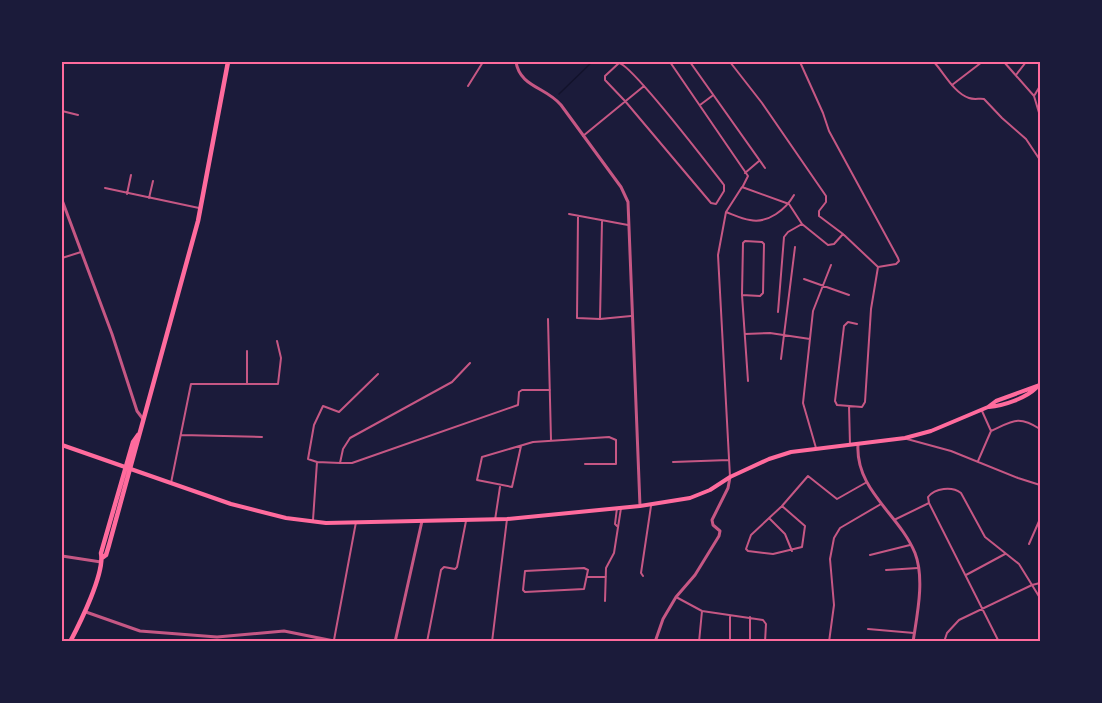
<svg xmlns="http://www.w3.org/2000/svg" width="1102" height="703" font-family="'DejaVu Sans',sans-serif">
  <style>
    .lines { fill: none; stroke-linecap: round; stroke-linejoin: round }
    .stream { stroke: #12122b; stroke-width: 1.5 }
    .pedestrian { stroke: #c65784; stroke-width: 2 }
    .minor { stroke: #c65784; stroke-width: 2 }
    .tertiary { stroke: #c65784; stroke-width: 3 }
    .secondary { stroke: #ff6b9d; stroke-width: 4 }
    .trunk { stroke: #ff6b9d; stroke-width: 4.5 }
    .neatline { fill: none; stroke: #ff6b9d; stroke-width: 2 }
  </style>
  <rect width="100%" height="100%" fill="#1b1b3a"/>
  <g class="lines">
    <path class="stream" d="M559,94L592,62"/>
    <path class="pedestrian" d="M952,85L982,62"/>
    <path class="minor" d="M670,62L748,176L743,186
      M690,62L765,168
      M730,62L762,103L826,196V202L819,211V216L843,234L878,267L896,264L899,261L898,258L829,131L823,113L800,62
      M934,62C944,73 954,93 969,98C974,100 980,98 984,99L1002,118L1026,139L1040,160
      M1004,62L1034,96L1040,116
      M619,63C632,65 710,167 724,185V191L716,204L711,203L625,101L605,80V76Z
      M1016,75L1026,62
      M468,86L483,62
      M1034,96L1040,86
      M700,105L712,96
      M62,111L78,115
      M583,136L644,86
      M745,173L759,161
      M105,188L199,208
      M127,194L131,175
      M149,198L153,181
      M726,212C734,215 742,219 750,220C768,224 786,209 794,195
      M569,214L628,225
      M578,216L577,318L600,319L631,316
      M62,258L81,252
      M804,279L849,295
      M742,295L760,296L763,293L764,244L762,242L745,241L743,243L742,295L748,381
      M778,312L784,237L788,232L802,224
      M548,319L551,440
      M600,319L602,221
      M857,324L848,322L844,326L835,401L837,405L862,407L865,402L871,309L878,267
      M745,334L770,333L810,339
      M781,359L795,247
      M247,384V351
      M849,406L850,445
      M991,431C1013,421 1018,415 1040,429
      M181,435L262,437
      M907,439L951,451L1018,478L1040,485
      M521,446L512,487L477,480L482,457L533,442L609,437L616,440V464H585
      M816,448L803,403L813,311L831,265
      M978,461L991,431L982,411
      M317,462L308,459L314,425L323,406L339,412L378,374
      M673,462L729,460
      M340,463H352L518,405L519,392L522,390H550
      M730,477L718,255L726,212L742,187L789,204L802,224L828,245L834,244L843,234
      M171,483L191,384H278L281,358L277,341
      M929,503L999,642
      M782,506L805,526L802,547L773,554L748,551L746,549L751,535L782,506L808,476L837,499L867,482
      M617,508L615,524L618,527
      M770,519L785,534L792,551
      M313,520L317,462L340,463L343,449L350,438L452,382L470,363
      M495,520L500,487
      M894,520L929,503L928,497C935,488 952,486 961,493L985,537L1019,564L1032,585L1040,583
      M1029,544L1040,519
      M870,555L910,545
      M584,568L588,570L584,589L525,592L523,590L525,571Z
      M886,570L918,568
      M966,575L1005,554
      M643,576L641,573L651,506
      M588,577H606
      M676,597L702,611L763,620L766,624L765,642
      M605,601L606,568L614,553L621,508
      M868,629L914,633
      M334,640L356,522
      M427,642L441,570L444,567L455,569L457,567L466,521
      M492,642L507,519
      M699,642L702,611
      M730,642V616
      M750,642V617
      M829,642L834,605L830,559L834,538L840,528L881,504
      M944,642L947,633L959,620L1032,585L1040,598"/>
    <path class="tertiary" d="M516,62C520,87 546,87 561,105L621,187L628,202L640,506
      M62,200L112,334L137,411L143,419
      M858,444C855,490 899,514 915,553C925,579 917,615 913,642
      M62,556L101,562
      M86,612L140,631L217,637L284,631L339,642
      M395,642L422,521
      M655,642L663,619L676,597L695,575L719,536L720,531L713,525L712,520L728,488L730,477"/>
    <path class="secondary" d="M989,407C1003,406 1026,398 1036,388
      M62,445L231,504L286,518L326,523L507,519L640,506L690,498L710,490L730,477L769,459L791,452L905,438L931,431L988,407L996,401L1040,385"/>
    <path class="trunk" d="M102,558L106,555L109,545L198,221L228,62
      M70,642C80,623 105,573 101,553L133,442L138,435"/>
  </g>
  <rect width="1102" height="703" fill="none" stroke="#1b1b3a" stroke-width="126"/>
  <rect x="63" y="63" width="976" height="577" class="neatline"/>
</svg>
